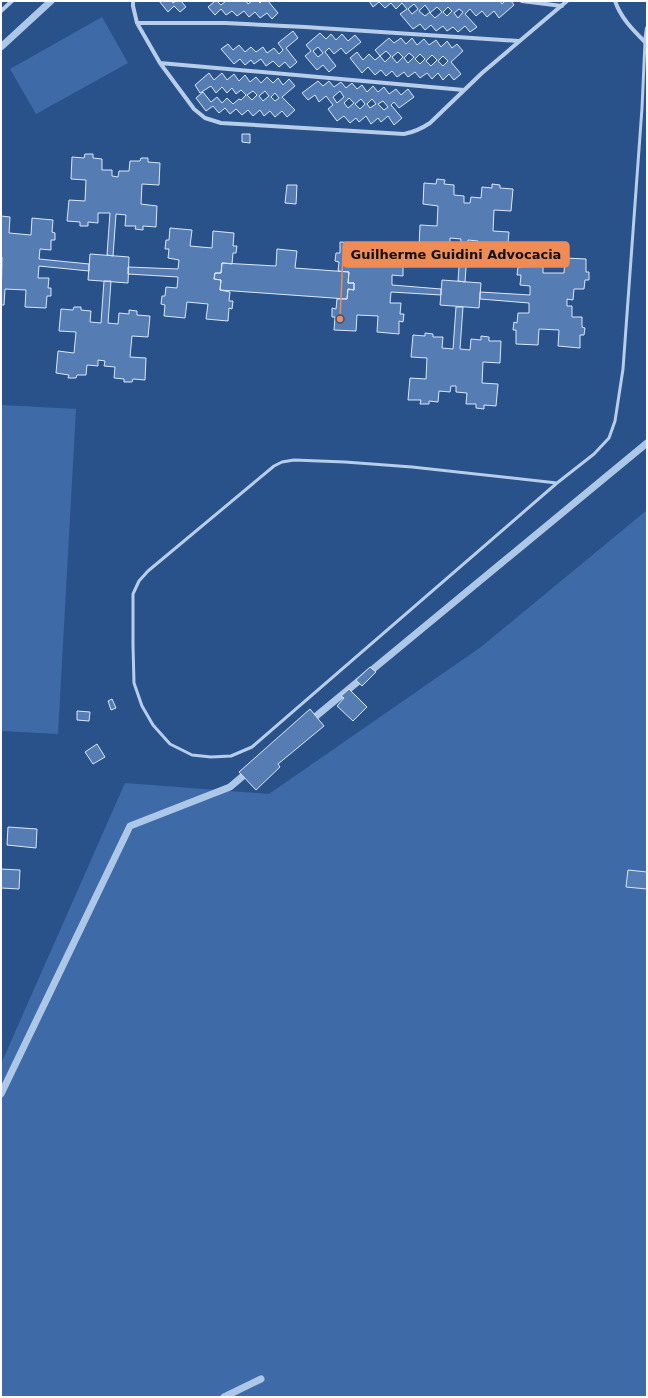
<svg xmlns="http://www.w3.org/2000/svg" width="648" height="1398" font-family="'DejaVu Sans',sans-serif">
  <style>
    .green { fill: #3e6ba7 }
    .lines { fill: none; stroke-linecap: round; stroke-linejoin: round }
    .stream { stroke: #adc7e9; stroke-width: 7 }
    .building { fill: #567db3; stroke: #dce7f7; fill-rule: evenodd }
    .service { stroke: #b8cde9; stroke-width: 3 }
    .minor { stroke: #b8cde9; stroke-width: 4 }
    .leader { fill: none; stroke: #ef8b55; stroke-width: 1.5 }
    .callout-dot { fill: #ef8b55; stroke: #29528a; stroke-width: 1.5 }
    .callout { fill: #ef8b55; stroke: #ef8b55; stroke-width: 1.5 }
    .callout-label { font-size: 13px; text-anchor: middle; font-weight: bold; fill: #111 }
  </style>
  <rect width="100%" height="100%" fill="#29528a"/>
  <path class="green" d="M102,17L128,63L36,114L10,69Z
    M1,405L76,409L58,734L1,731Z
    M647,510V1397H1V1064L125,783L269,794L481,647Z"/>
  <g class="lines">
    <path class="stream" d="M1,47L51,1
      M309,722L647,443
      M1,1094L130,826L230,787L250,770
      M224,1397L261,1379"/>
  </g>
  <path class="building" d="M159,1H172L173,3L176,1H181L186,7L180,12L174,6L168,12Z
    M215,1H217L221,5L226,1H246L248,4L252,1H258L260,3L262,1H268L278,13L272,19L267,13L260,18L255,12L249,17L244,11L237,16L232,11L226,15L221,9L215,15L208,7Z
    M369,1H490L491,2L492,1H500L502,4L505,1H511L514,5L499,18L494,11L487,17L482,11L476,16L470,9L465,14L477,27L470,32L465,26L458,32L453,27L447,31L443,26L436,31L431,25L425,30L420,24L413,29L400,14L407,9L402,3L396,9L391,3L385,8L379,2L373,7ZM414,4L418,9L412,14L408,9ZM425,5L430,12L425,16L419,11ZM437,7L442,12L435,18L430,13ZM448,7L452,11L447,16L443,12ZM459,9L463,12L458,18L454,13Z
    M293,31L298,38L286,48L297,62L290,68L285,62L279,67L273,61L266,66L261,59L254,64L251,60L245,65L240,59L234,64L221,49L228,44L233,50L239,45L245,52L251,47L256,52L263,47L267,53L274,48L279,54L283,50L278,43Z
    M320,33L326,39L331,34L336,40L342,34L348,41L355,35L361,42L346,54L341,48L334,54L329,48L325,52L336,66L329,72L323,65L317,70L305,56L311,51L306,45ZM318,47L323,53L318,57L313,51Z
    M389,38L394,43L401,38L406,44L412,38L417,45L424,39L429,45L436,40L441,47L447,41L452,48L457,44L463,51L451,62L461,74L454,80L449,74L443,80L438,73L432,79L427,73L420,78L415,72L408,77L404,72L397,77L392,71L386,76L381,70L375,75L368,67L362,73L350,58L357,52L363,60L369,54L375,60L380,56L375,50ZM386,51L391,56L385,62L380,56ZM398,52L403,57L397,63L392,57ZM409,53L414,57L408,63L404,58ZM420,54L425,59L420,64L415,59ZM432,55L437,60L431,66L426,61ZM443,56L448,61L443,66L438,61Z
    M209,73L214,80L222,73L227,80L234,74L239,81L245,75L250,82L256,77L261,83L267,77L273,83L278,78L283,85L289,79L295,86L282,97L295,110L287,117L282,111L275,117L270,111L264,116L260,110L253,116L248,110L242,115L236,109L230,114L225,108L219,113L213,106L206,111L196,98L203,92L211,102L217,97L222,103L227,98L233,104L239,99L241,100L246,95L241,90L236,94L232,88L227,93L222,87L216,93L211,86L200,93L195,85ZM253,91L257,95L252,100L247,95ZM265,91L269,96L263,101L259,96ZM275,93L279,98L275,101L271,97Z
    M318,81L323,86L329,81L334,87L341,82L346,88L352,83L357,89L362,85L367,92L373,86L378,92L384,87L389,94L396,89L401,95L408,89L414,97L399,108L394,102L391,105L402,118L394,125L388,116L381,122L378,118L371,124L366,116L359,122L356,118L350,123L344,116L337,121L328,109L333,105L326,96L319,102L315,95L308,100L302,93ZM340,91L344,97L337,103L333,97ZM349,98L354,103L348,108L344,103ZM361,99L365,104L360,109L355,104ZM372,99L376,104L370,108L367,104ZM383,101L388,107L384,110L378,104Z
    M242,134H250V143L242,142Z
    M85,154H93V158L102,159V170H112V176L118,177L119,171H129L130,161H140L141,158H148V162L160,163L159,185L142,184L141,204L157,206L156,227L143,226V230L135,229L136,226H125L126,215L116,214L113,256L107,255L110,213H98V223L88,222V226H80V222L67,221L69,200L85,201L86,180L71,179L72,157L84,158Z
    M437,179L445,180L444,184L454,185V195L464,196V203H470L471,197L481,198L482,187L492,188V184L500,185V188L513,189L511,211L494,210L493,231L509,232L507,253H496L495,256H487V252L477,251L478,241L468,240L465,282L458,281L461,239L450,238V249L440,248L439,252H431L432,248L419,247L420,225L437,226L438,206L423,204L424,183L436,184Z
    M287,185H297L296,204L285,203Z
    M1,216L10,217L9,233L31,235L32,218L53,220L52,232L55,233V240H51V250L40,249L39,259L89,264V271L39,266L38,278H49L48,288H51V296H47L46,308L25,307L26,290L5,289L4,305H1L2,257H1Z
    M170,228L192,230L190,246L212,248L213,231L234,233L233,246H237L236,253H233L232,264L222,263L221,273H215L214,279L221,280L220,290L230,292L229,301H233L232,309L229,308L228,321L206,319L208,304L187,302L185,318L164,316L165,305L161,304L162,296H165L166,287L177,288L178,277L128,274V267L178,269L179,260L168,258L169,249H165L166,240H169Z
    M340,242L362,243L361,259L382,260L383,244L405,246L404,258L408,259L407,267L403,266V276L392,275V285L441,289V295L391,292L390,303H401L400,314H404L403,322L399,321V334L377,332L378,316L357,315L356,331L334,330L335,317H332V308L336,309L337,299H347L348,289L354,290V283H348L349,272L338,271L339,262L335,261L336,253H340Z
    M277,249L297,251L295,268L349,272L348,283H354V290L348,289L347,299L220,290L221,280L214,279L215,273H221L222,263L276,266Z
    M90,254L129,257L128,283L88,280Z
    M522,255L543,256V273H564L565,258L586,259V272H589V280H585L584,289H574L573,300L567,299V306H572V317H582V327L585,328L584,335H580V348L558,346L559,330L539,329L538,345L516,344V330H513L514,322L517,323L518,313H529V303L480,299V292L530,295V286L520,285L521,275H517L518,267H521Z
    M442,280L481,283L479,308L440,305Z
    M104,281H111L108,323L118,324L119,313L129,314V310L137,311V315L150,316L148,337L132,336L130,357L146,358L145,380L133,379L132,382H124V379L114,378L115,367L104,366L105,361L98,360V366L87,365L86,375H77L76,378H68L69,375L56,373L58,351L74,353L76,332L59,331L61,309L73,310L74,307H81V310L91,311L90,322L101,323Z
    M456,307H463L460,349L470,350L471,339L481,340V336L489,337V341H501L500,363L483,362L482,383L498,384L496,406L484,405V409L476,408V404H466L467,393L456,392V386H451L450,392L439,391L438,402L429,401V404H420L421,400H408L410,378L426,379L427,358L411,357L413,335L425,336V333L433,334V337H443L442,348L453,349Z
    M370,667L376,672L362,686L356,680Z
    M349,689L367,707L353,721L337,706L344,698L341,696Z
    M112,699L116,708L111,710L108,701Z
    M310,709L324,726L278,764L280,767L256,790L239,772Z
    M77,711L90,712L89,721L77,720Z
    M97,744L105,757L93,764L85,752Z
    M8,827L37,829L36,848L7,845Z
    M1,869L20,870L19,889L1,888Z
    M628,870L647,872V889L626,887Z"/>
  <g class="lines">
    <path class="service" d="M557,483L412,467L345,462L294,460L282,462L274,466L148,571L139,581L133,594V645L134,683L142,706L153,725L170,744L192,755L211,757L231,756L252,747L557,483L594,454L609,438L615,421L623,369L642,108L645,42"/>
    <path class="minor" d="M133,1V6L137,23L160,63L194,109L205,118L221,123L404,134C415,132 421,129 430,123L482,73L567,1
      M522,1L562,6
      M615,1C621,18 632,29 645,42
      M1,11L12,1
      M137,23H225L305,27L519,41
      M645,42L647,28
      M160,63L464,90"/>
  </g>
  <path class="leader" d="M340 319L343 255"/>
  <circle class="callout-dot" cx="340" cy="319" r="4"/>
  <rect class="callout" x="343" y="242" width="226" height="25" rx="4"/>
  <g class="callout-label">
    <text x="456" y="259">Guilherme Guidini Advocacia</text>
  </g>
  <rect width="648" height="1398" fill="none" stroke="#ffffff" stroke-width="4"/>
</svg>
